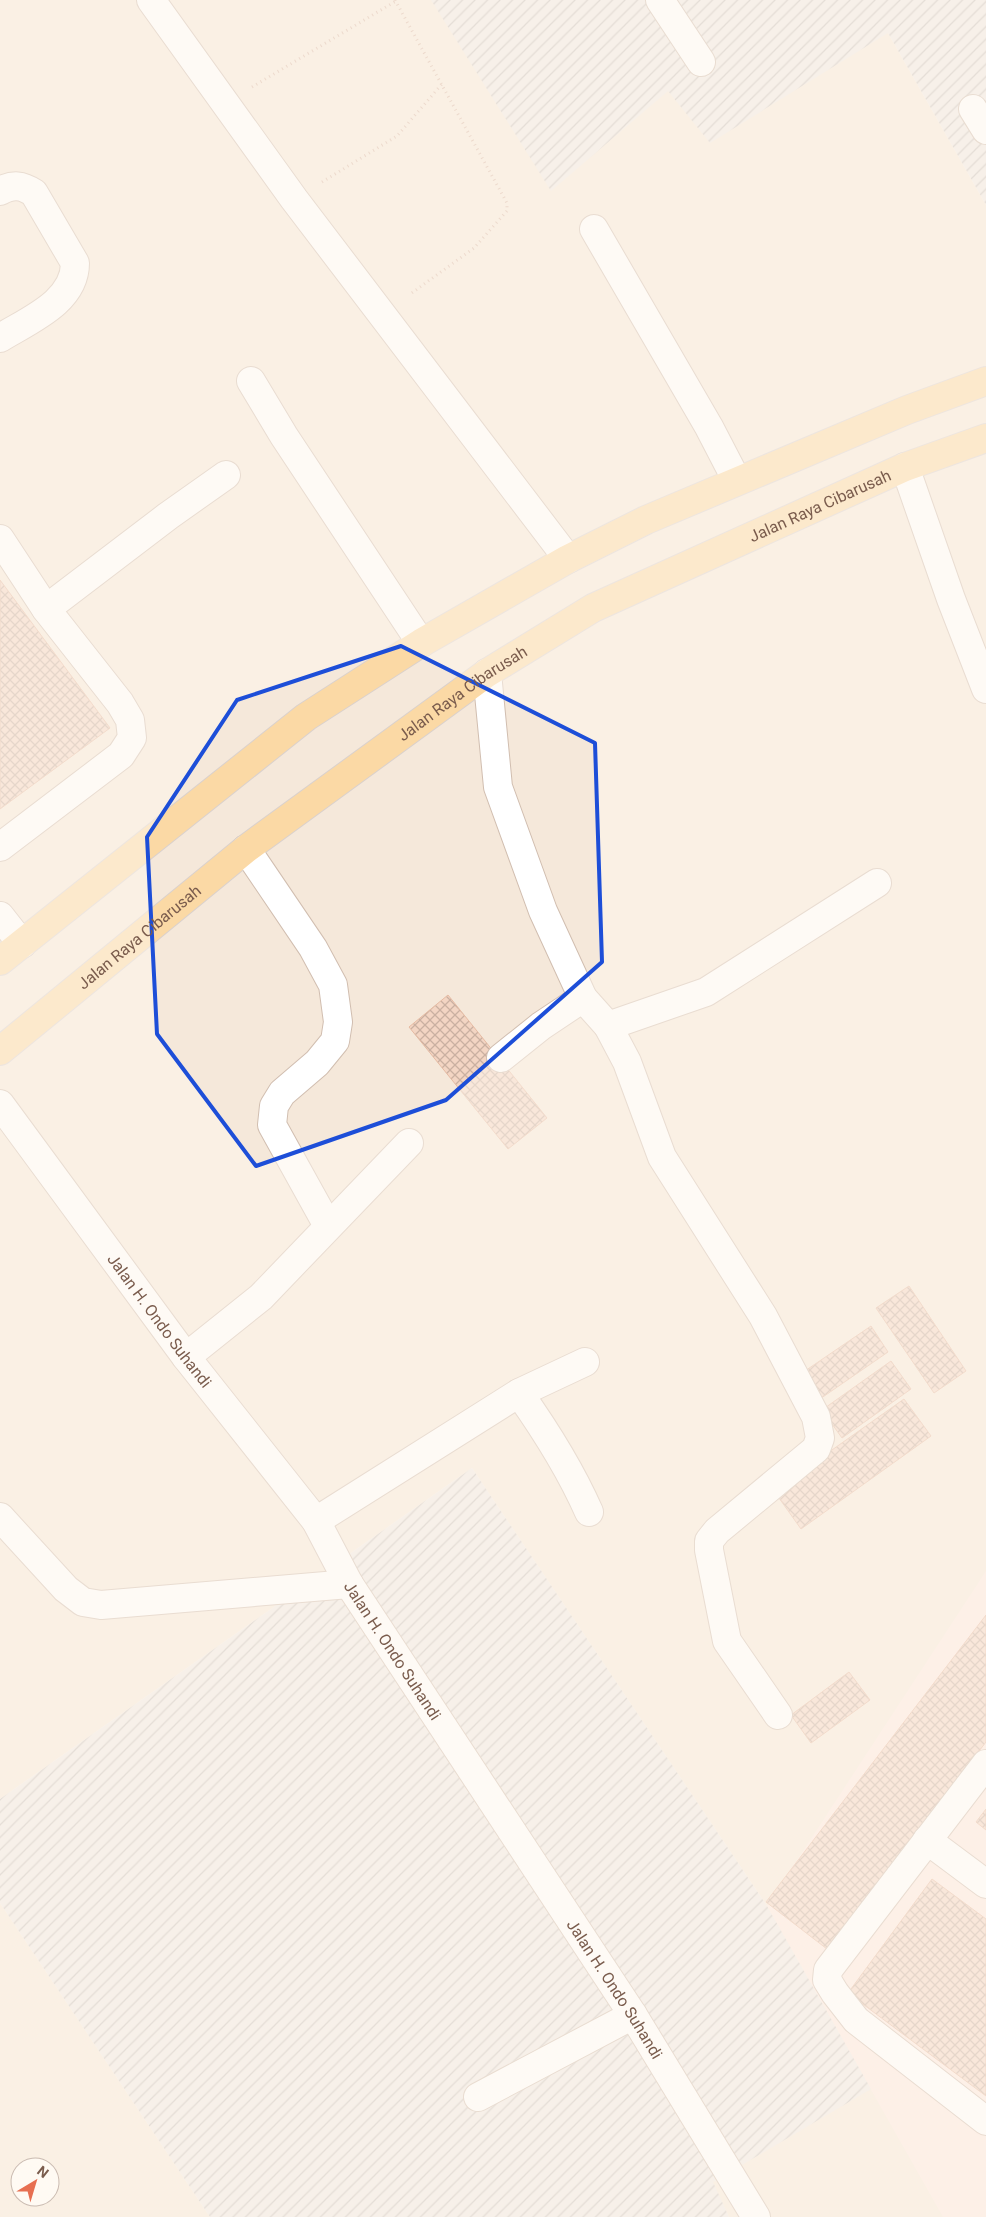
<svg xmlns="http://www.w3.org/2000/svg" width="986" height="2217" font-family="Roboto,sans-serif">
  <style>
    .residential { fill: #f5e8da; fill-rule: evenodd }
    .commercial { fill: #fde8e0 }
    .industrial { fill: url(#industrial-furrows) }
    .building { fill: url(#building-cross-hatch); stroke: #e6bba3 }
    .lines { fill: none; stroke-linecap: round; stroke-linejoin: round }
    .minor-casing { stroke: #d1beb0; stroke-width: 30 }
    .major-casing { stroke: #dad1cd; stroke-width: 30 }
    .path { stroke: #d9b8a5; stroke-width: 3; stroke-dasharray: 1 4; stroke-linecap: butt }
    .minor { stroke: #fff; stroke-width: 28 }
    .major { stroke: #fbd9a5; stroke-width: 28 }
    .marked { fill: none; stroke: #1d4ed8; stroke-width: 4; stroke-linejoin: round }
    .labels { text-anchor: middle; stroke-width: 4; stroke-linejoin: round; paint-order: stroke }
    .street-label { font-size: 16px; fill: #7a5c4d; stroke: #fffaf3 }
  </style>
  <defs>
    <pattern id="industrial-furrows" width="10" height="10" patternUnits="userSpaceOnUse" patternTransform="scale(1.25)"><rect width="10" height="10" fill="#efe9e4"/><path d="M-1 1l2-2M0 10L10 0M9 11l2-2" fill="none" stroke="#c7c0bb"/></pattern>
    <pattern id="building-cross-hatch" width="8" height="8" patternUnits="userSpaceOnUse" patternTransform="scale(1.25)"><rect width="8" height="8" fill="#f3d5c3"/><path d="M0 0l8 8M0 8l8-8" fill="none" stroke="#cab0a1"/></pattern>
  </defs>
  <rect width="100%" height="100%" fill="#fdf6ec"/>
  <path class="residential" d="M0,0H941L888,33L986,205V2217H729L712,2182L871,2088L767,1906L472,1468L0,1799Z
    M0,1903L210,2217H0ZM20,2167H50V2197H20Z"/>
  <path class="commercial" d="M986,1571V2217H943L767,1906Z"/>
  <path class="industrial" d="M431,0H986V205L888,33L710,143L668,91L551,191Z
    M472,1468L767,1906L871,2089L713,2182L729,2217H210L0,1903V1799Z"/>
  <path class="building" d="M0,580L110,728L0,809Z
    M448,995L547,1118L508,1149L409,1027Z
    M909,1286L966,1371L934,1393L876,1308Z
    M871,1326L888,1352L817,1401L799,1375Z
    M891,1361L911,1389L842,1438L822,1410Z
    M904,1399L931,1436L801,1529L774,1491Z
    M986,1615V1742L827,1949L766,1902Z
    M849,1672L870,1700L811,1743L791,1715Z
    M986,1809V1830L976,1822Z
    M932,1879L986,1919V2096L848,1993Z"/>
  <g class="lines">
    <defs>
      <g id="minor">
        <path d="M151,0L294,199L568,559"/>
        <path d="M660,0L701,62"/>
        <path d="M973,109L986,130"/>
        <path d="M0,191C13,184 22,185 34,193L75,263C75,302 29,320 0,338"/>
        <path d="M594,229L709,427L737,481"/>
        <path d="M251,381L284,436L421,643"/>
        <path d="M905,467L951,599L986,689"/>
        <path d="M0,539L46,609L120,703L130,720L132,738L121,755L0,847"/>
        <path d="M46,609L168,516L226,475"/>
        <path d="M487,673L498,787L543,911L583,998L608,1026L627,1062L662,1157L763,1316L816,1417L820,1438L816,1449L717,1531L709,1541V1550L727,1641L778,1715"/>
        <path d="M246,849L313,948L333,985L338,1022L335,1041L317,1063L282,1093L274,1106L272,1125L328,1226"/>
        <path d="M0,916L22,944"/>
        <path d="M608,1026L706,992L877,883"/>
        <path d="M501,1058L541,1026L583,998"/>
        <path id="s1" d="M0,1104L186,1357L316,1521L349,1584L633,2015L756,2217"/>
        <path d="M186,1357L261,1297L409,1143"/>
        <path d="M519,1393C546,1431 570,1469 589,1512"/>
        <path d="M0,1517L66,1589L83,1602L101,1605L349,1584"/>
        <path d="M316,1521L519,1393L585,1362"/>
        <path d="M986,1764L828,1970L827,1980L835,1993L856,2020L986,2121"/>
        <path d="M927,1840L986,1884"/>
        <path d="M478,2097L633,2015"/>
      </g>
      <g id="major">
        <path d="M0,961L306,717L421,643L568,559L646,520L907,410L986,381"/>
        <path id="s2" d="M0,1051L246,849L487,673L593,608L905,467L986,438"/>
      </g>
    </defs>
    <use href="#minor" class="minor-casing"/>
    <use href="#major" class="major-casing"/>
    <path class="path" d="M395,0L507,203V211L474,248L409,295
      M252,87L396,1
      M322,182L397,136L442,84"/>
    <use href="#minor" class="minor"/>
    <use href="#major" class="major"/>
  </g>
  <path d="M0 0H986V2217H0ZM401,646L595,743L602,962L446,1100L256,1166L157,1034L147,837L237,700Z" fill="#fdf6ec" fill-opacity=".55" fill-rule="evenodd"/>
  <path class="marked" d="M401,646L595,743L602,962L446,1100L256,1166L157,1034L147,837L237,700Z"/>
  <g class="labels">
    <g class="street-label">
      <text dy="6" stroke="none"><textPath href="#s2" startOffset="990">Jalan Raya Cibarusah</textPath></text>
      <text dy="6" stroke="none"><textPath href="#s2" startOffset="585">Jalan Raya Cibarusah</textPath></text>
      <text dy="6" stroke="none"><textPath href="#s2" startOffset="180">Jalan Raya Cibarusah</textPath></text>
      <text dy="6" stroke="none"><textPath href="#s1" startOffset="269">Jalan H. Ondo Suhandi</textPath></text>
      <text dy="6" stroke="none"><textPath href="#s1" startOffset="674">Jalan H. Ondo Suhandi</textPath></text>
      <text dy="6" stroke="none"><textPath href="#s1" startOffset="1079">Jalan H. Ondo Suhandi</textPath></text>
    </g>
  </g>
  <g transform="translate(35 2182) rotate(38)"><circle r="24" fill="#fffaf3" stroke="#cabbb1"/>
  <path d="M0-4L9 19L0 12L-9 19Z" fill="#e76f51"/>
  <text y="-8" font-size="14" font-weight="bold" text-anchor="middle" fill="#7a5c4d">N</text>
  </g>
</svg>
